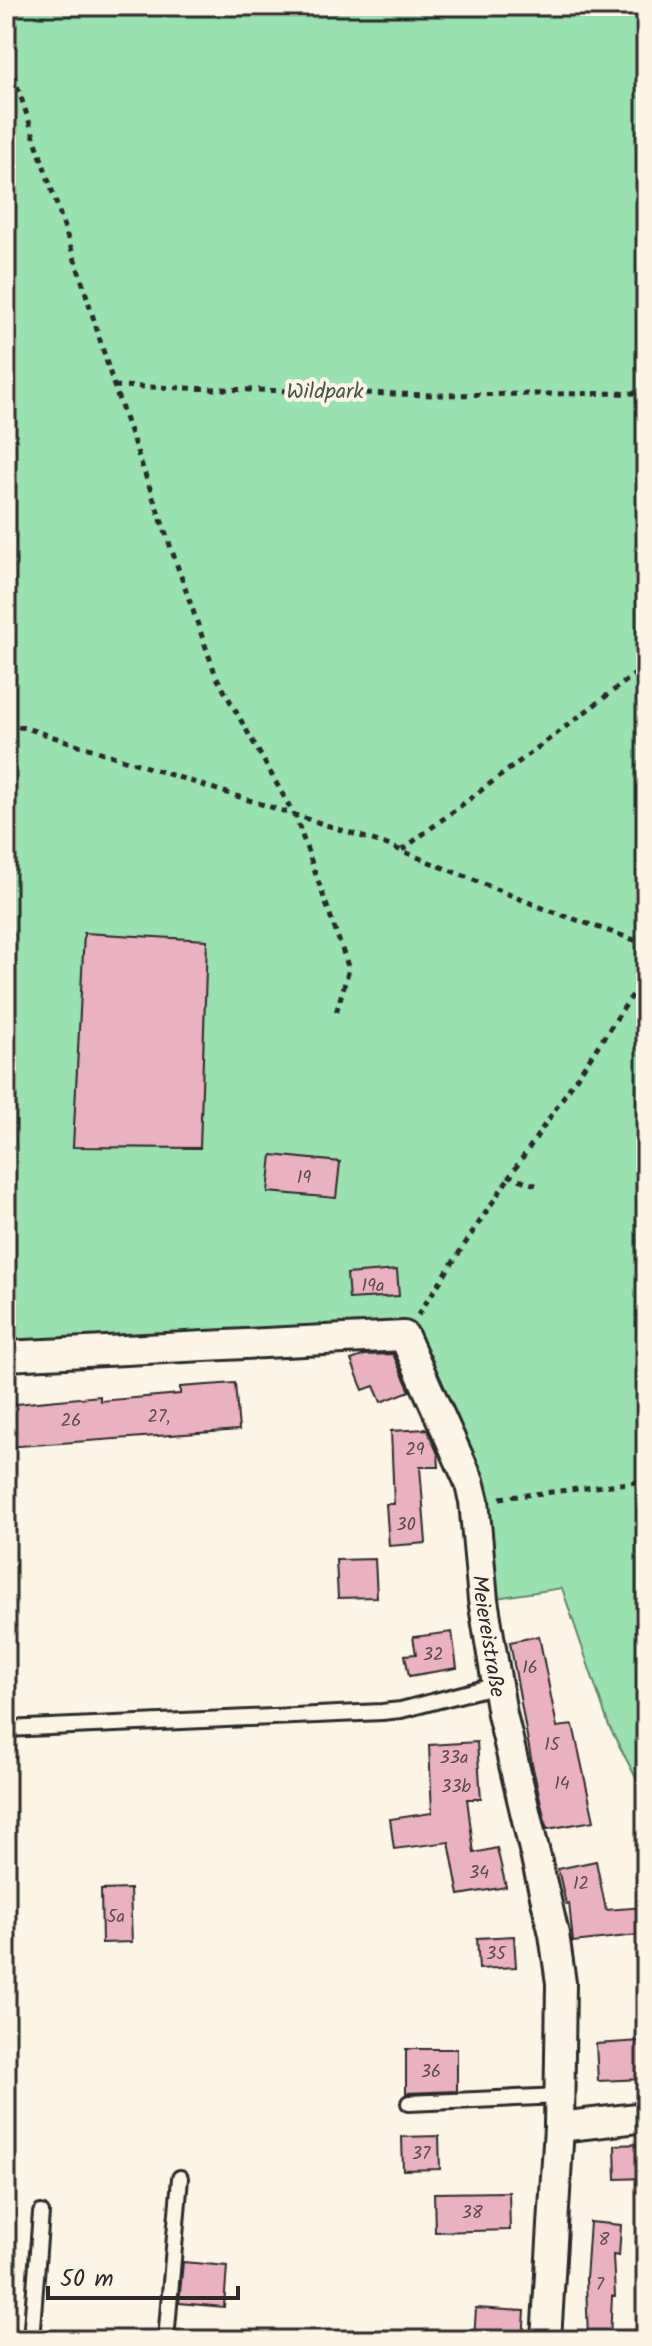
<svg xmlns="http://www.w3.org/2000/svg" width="652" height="2346" font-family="Kalam,sans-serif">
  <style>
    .green { fill: #99e1af; stroke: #62866d; stroke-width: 2 }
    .building { fill: #eab1c1; stroke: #2b2b2b; stroke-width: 2 }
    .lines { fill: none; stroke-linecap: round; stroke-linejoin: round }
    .service-casing { stroke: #2b2b2b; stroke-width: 20 }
    .minor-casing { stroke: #2b2b2b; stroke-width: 34 }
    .path { stroke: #2b2b2b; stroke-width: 5; stroke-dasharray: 6 6; stroke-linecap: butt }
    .service { stroke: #fcf5e5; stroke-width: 14 }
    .minor { stroke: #fcf5e5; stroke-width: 28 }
    .labels { text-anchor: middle; stroke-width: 8; stroke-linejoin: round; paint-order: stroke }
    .number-label { font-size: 18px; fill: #5b4c50 }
    .park-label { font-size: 22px; fill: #46584c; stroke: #fcf5e5 }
    .street-label { font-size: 22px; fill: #2b2b2b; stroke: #fcf5e5 }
  </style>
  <rect width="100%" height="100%" fill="#fcf5e5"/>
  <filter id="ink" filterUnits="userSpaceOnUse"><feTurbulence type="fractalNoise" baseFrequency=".0125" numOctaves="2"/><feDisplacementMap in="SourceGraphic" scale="16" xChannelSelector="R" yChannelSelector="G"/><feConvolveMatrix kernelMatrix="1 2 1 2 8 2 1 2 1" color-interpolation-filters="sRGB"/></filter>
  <g filter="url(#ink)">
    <path class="green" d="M6,6H646V1797L609,1726L562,1588L483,1600L474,1501L404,1336L6,1356Z"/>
    <path class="building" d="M84,933L207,940L200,1148L73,1147Z
      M272,1155L340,1162L336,1198L268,1192Z
      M397,1270L399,1296L349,1299L347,1274Z
      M393,1354L410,1391L381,1402L374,1386L363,1390L351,1360L365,1355Z
      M235,1383L239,1430L6,1447V1405L100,1396V1401L180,1394V1387Z
      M427,1429L438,1454L439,1467H420L426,1543L389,1546L386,1504H394L391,1431Z
      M375,1559L377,1597L338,1598L336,1560Z
      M452,1632L457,1668L409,1676L405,1655L416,1654L413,1637Z
      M539,1636L557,1727L573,1725L594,1821L547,1829L532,1764L510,1642Z
      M477,1742L481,1799H467L474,1853L497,1848L506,1887L459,1895L449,1842L394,1849L390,1819L432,1813L429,1745Z
      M596,1861L606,1910L645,1907L646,1934L573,1942L569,1903L566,1904L558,1869Z
      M130,1889L132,1942L102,1943L101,1890Z
      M514,1936L516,1967L479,1969L477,1938Z
      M641,2041L644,2079L598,2081L596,2044Z
      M406,2049H457V2091L406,2093Z
      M439,2136L440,2169L403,2170L402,2137Z
      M646,2144V2178L616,2179L615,2145Z
      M509,2192L510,2230L435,2232L434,2193Z
      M590,2222L621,2225L619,2256L613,2255L615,2296H612L610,2340H588L586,2279Z
      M183,2262L227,2266L224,2307L179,2303Z
      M476,2308L525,2311L523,2340H474Z"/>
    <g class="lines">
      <defs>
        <path id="service" d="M6,1729L382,1712L401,1710L497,1685
          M409,2103L560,2096
          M31,2340L41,2213
          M166,2340L180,2178"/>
        <g id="minor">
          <path id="s1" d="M6,1356L404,1336L469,1481L474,1501L483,1600L502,1714L554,1934L561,1983L559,2127L546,2340"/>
          <path d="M559,2127L646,2117"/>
        </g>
      </defs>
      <use href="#service" class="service-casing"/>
      <use href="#minor" class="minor-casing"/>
      <path class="path" d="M6,52L83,284L114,386L216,676L296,818L349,969L336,1013
        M114,386L431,395L646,393
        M6,725L26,728L385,844L545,909L646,944
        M402,850L646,666
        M536,1185L510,1176L646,975
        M418,1315L510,1176
        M500,1498L646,1481"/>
      <use href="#service" class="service"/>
      <use href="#minor" class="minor"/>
    </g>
  </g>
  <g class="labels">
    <g class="number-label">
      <text x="304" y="1183">19</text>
      <text x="373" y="1291">19a</text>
      <text x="159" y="1422">27,</text>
      <text x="71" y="1426">26</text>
      <text x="415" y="1455">29</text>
      <text x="406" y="1530">30</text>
      <text x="433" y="1660">32</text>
      <text x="530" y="1673">16</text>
      <text x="552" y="1750">15</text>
      <text x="454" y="1763">33a</text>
      <text x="562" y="1789">14</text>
      <text x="456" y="1792">33b</text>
      <text x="479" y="1878">34</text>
      <text x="581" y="1889">12</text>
      <text x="116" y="1922">5a</text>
      <text x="496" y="1959">35</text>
      <text x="431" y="2077">36</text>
      <text x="421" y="2159">37</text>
      <text x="472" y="2218">38</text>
      <text x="604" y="2245">8</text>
      <text x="600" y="2290">7</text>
    </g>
    <g class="park-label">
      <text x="325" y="398">Wildpark</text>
    </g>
    <g class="street-label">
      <text dy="8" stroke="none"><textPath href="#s1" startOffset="714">Meiereistraße</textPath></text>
    </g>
  </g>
  <rect width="652" height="2346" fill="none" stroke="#fcf5e5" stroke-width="32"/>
  <rect x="16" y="16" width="620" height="2314" fill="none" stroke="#2b2b2b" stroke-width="3" filter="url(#ink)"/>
  <path d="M48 2286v12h190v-12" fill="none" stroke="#2b2b2b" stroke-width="4"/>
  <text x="60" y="2286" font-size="24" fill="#2b2b2b" stroke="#fcf5e5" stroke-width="6" paint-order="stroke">50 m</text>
</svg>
